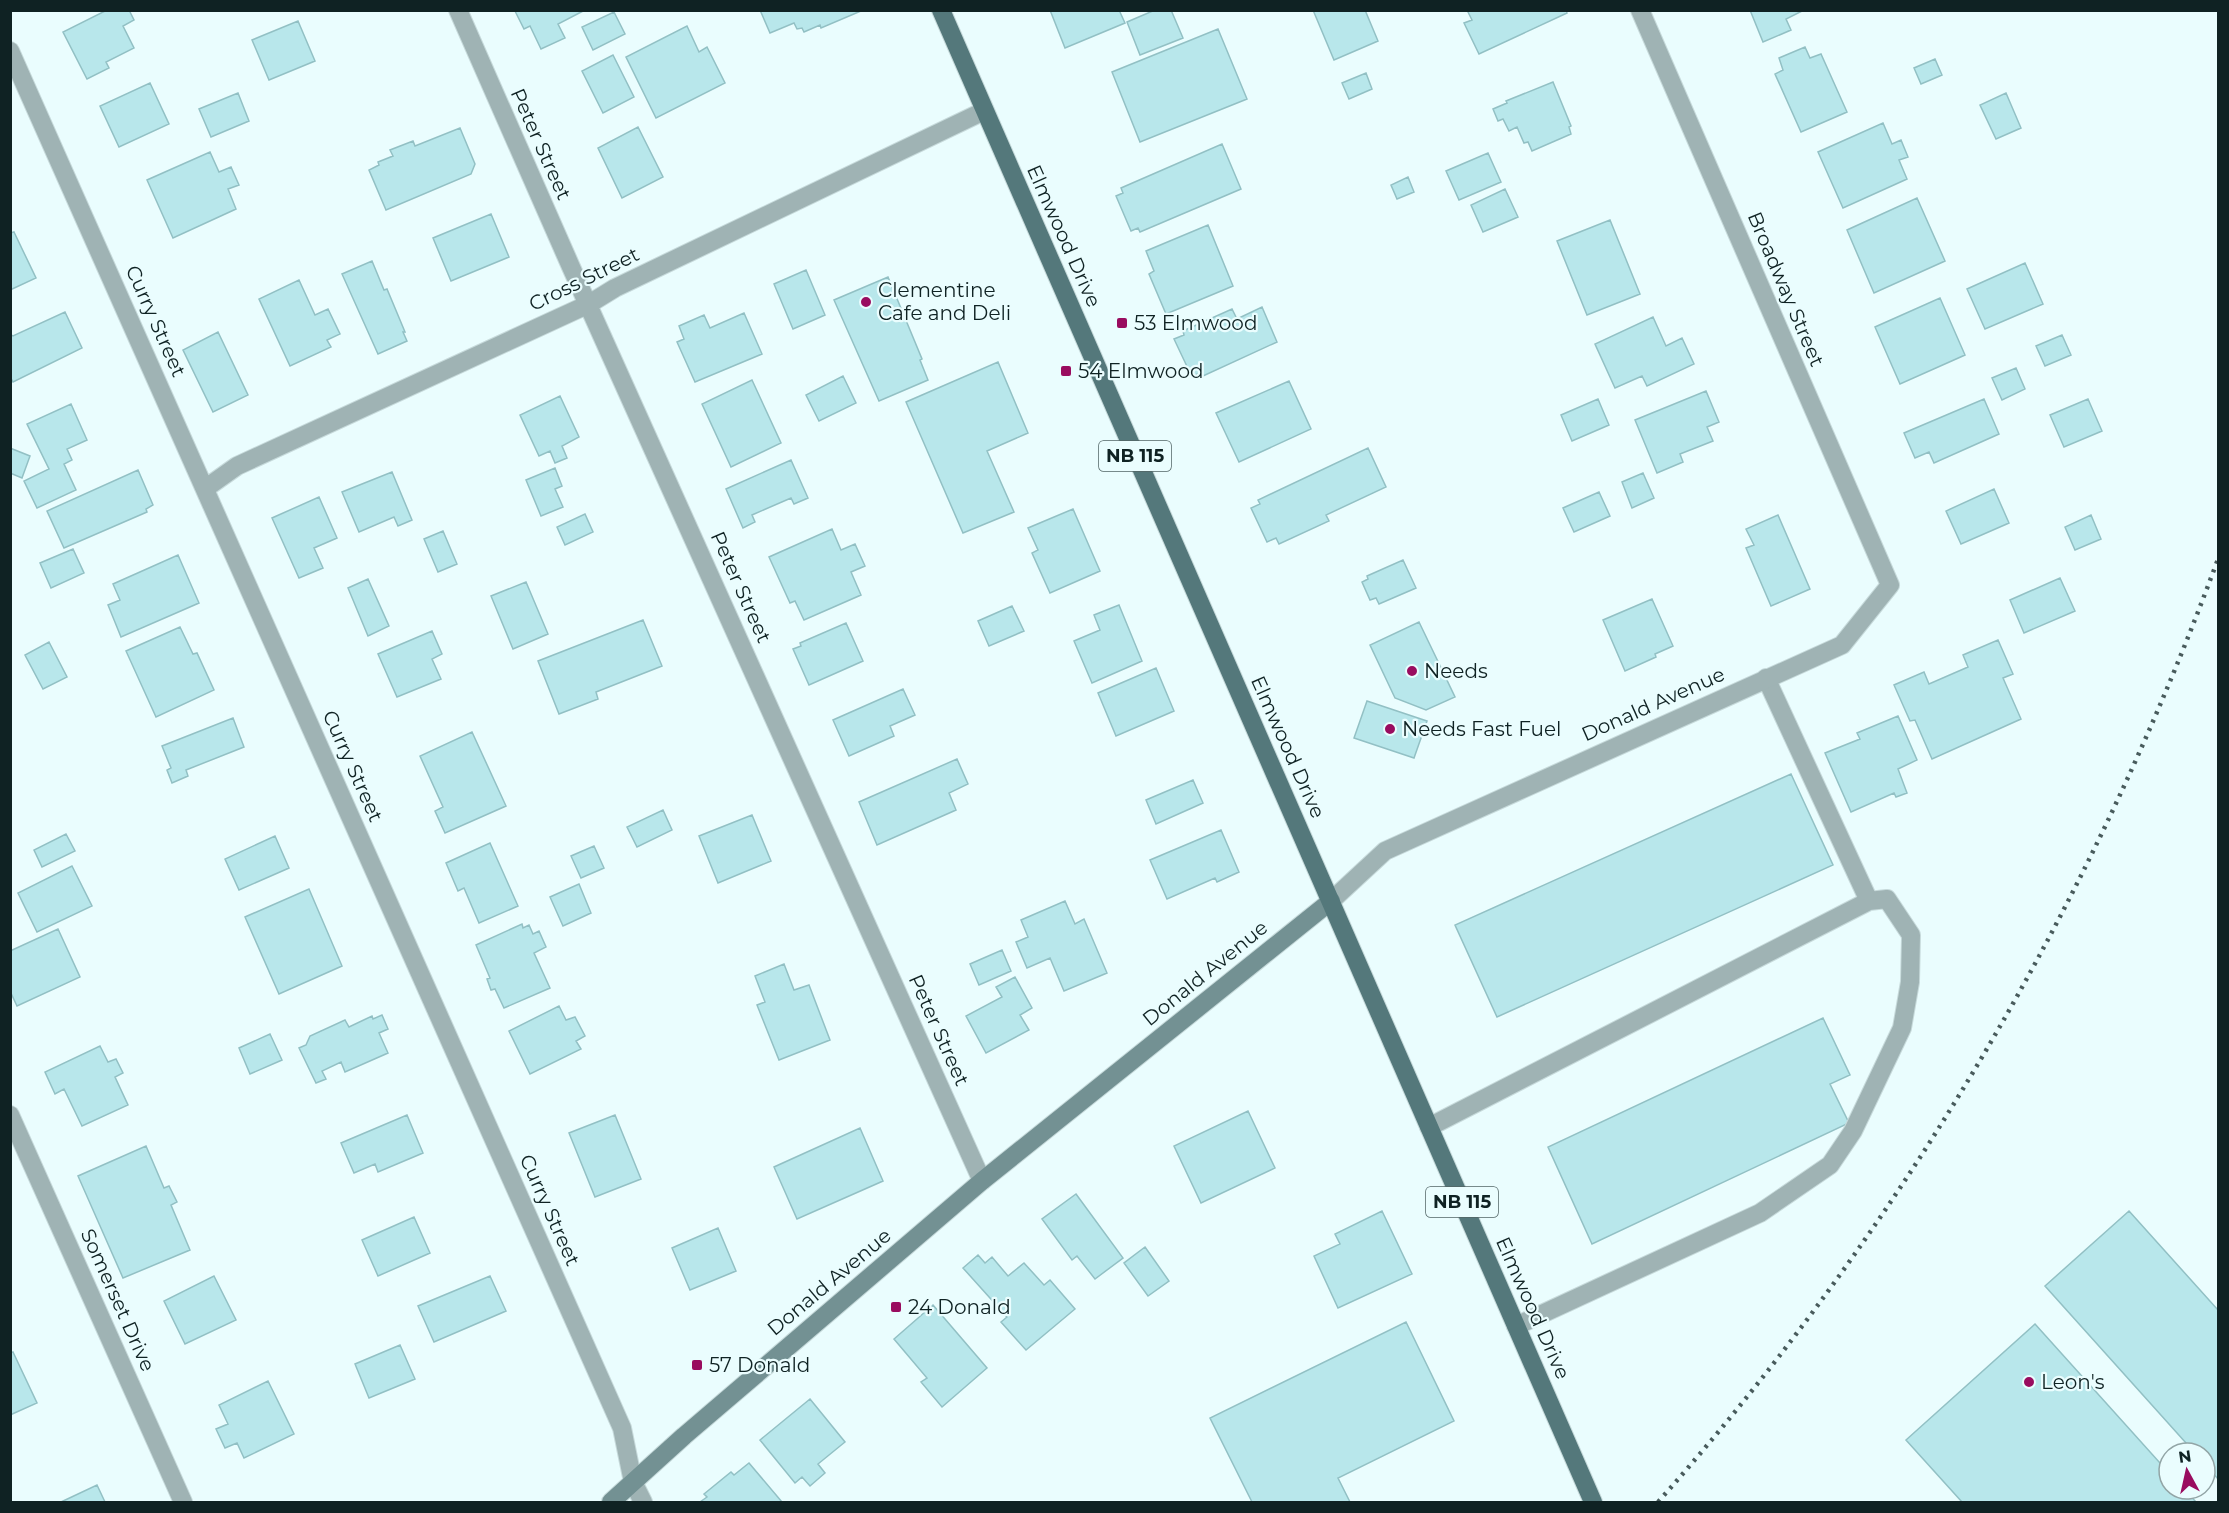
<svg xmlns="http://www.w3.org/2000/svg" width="2229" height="1513" font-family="Montserrat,sans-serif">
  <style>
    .building { fill: #b8e7eb; stroke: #92c0c4; stroke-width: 1.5 }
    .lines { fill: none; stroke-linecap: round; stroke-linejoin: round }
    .lane-casing { stroke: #c7dadb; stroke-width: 20 }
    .street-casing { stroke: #c7dadb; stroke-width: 20 }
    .secondary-casing { stroke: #c7dadb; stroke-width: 20 }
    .primary-casing { stroke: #c7dadb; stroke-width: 20 }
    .lane { stroke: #9fb3b4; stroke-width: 18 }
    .street { stroke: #9fb3b4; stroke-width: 18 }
    .secondary { stroke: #739193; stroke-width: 18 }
    .primary { stroke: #54787b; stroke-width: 18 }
    .rail { stroke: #485b5c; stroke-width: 4.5; stroke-dasharray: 3 6; stroke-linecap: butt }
    .poi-dot { fill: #990c5f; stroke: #eafdfe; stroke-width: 2 }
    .labels { text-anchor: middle; stroke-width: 4.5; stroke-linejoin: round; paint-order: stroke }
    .shield { fill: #eafdfe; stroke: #516465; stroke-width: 1.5 }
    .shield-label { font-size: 18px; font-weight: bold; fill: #0f2223 }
    .street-label { font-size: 20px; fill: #0f2223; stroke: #eafdfe }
    .poi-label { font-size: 20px; fill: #0f2223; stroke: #eafdfe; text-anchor: start }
  </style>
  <rect width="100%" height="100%" fill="#eafdfe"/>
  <path class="building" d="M107,10H129L134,20L123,26L134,48L106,62L109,68L87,79L63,32Z
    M585,10L558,24L565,38L541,49L530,26L524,29L515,11Z
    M760,10H861V11L821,28L820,25L804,32L802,28L797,29L794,23L770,33Z
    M1050,10H1119L1125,23L1065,48Z
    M1155,10H1171L1183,38L1140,55L1127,22Z
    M1313,10H1365L1378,41L1334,60Z
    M1471,10H1566L1567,13L1479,54L1464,23L1472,20L1468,12Z
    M1750,10H1804L1786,19L1791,30L1763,42Z
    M614,12L625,34L593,50L582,27Z
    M298,21L315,61L269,80L252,40Z
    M687,26L699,52L707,47L725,83L656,118L626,57Z
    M1218,29L1247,99L1140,142L1112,72Z
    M1805,47L1810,58L1821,54L1847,112L1801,132L1775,74L1783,70L1779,58Z
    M613,55L634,97L603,113L582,71Z
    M1935,59L1942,75L1921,84L1914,68Z
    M1366,73L1372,89L1349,99L1342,83Z
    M1553,82L1571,126L1569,127L1571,134L1532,151L1528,142L1524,143L1517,127L1509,131L1503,119L1498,121L1493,109L1507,103L1506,101Z
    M150,83L169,124L119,147L100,106Z
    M238,93L249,121L211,137L199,109Z
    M2006,93L2021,128L1996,139L1980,105Z
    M1883,123L1892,144L1901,140L1908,157L1899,160L1907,179L1843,208L1818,152Z
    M638,127L663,177L622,198L598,148Z
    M460,128L475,164L471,174L386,210L369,170L379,165L378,162L393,156L390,150L413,141L415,146Z
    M1222,144L1241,189L1140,232L1138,228L1131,231L1116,196L1123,193L1121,188Z
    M210,152L219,172L231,167L239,185L228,189L236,209L173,238L147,180Z
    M1488,153L1501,182L1459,200L1446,171Z
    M1408,177L1414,192L1397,199L1391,185Z
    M1505,189L1518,217L1483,232L1471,205Z
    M1917,198L1945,261L1874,293L1847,230Z
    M491,214L509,257L451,281L433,238Z
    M1610,220L1640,294L1587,315L1557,241Z
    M1208,225L1233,286L1166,314L1149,274L1154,271L1146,251Z
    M14,232L36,278L10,290V233Z
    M372,261L384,290L387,289L405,332H403L407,341L378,354L342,274Z
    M2025,263L2043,304L1985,329L1967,289Z
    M806,270L825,315L793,329L774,284Z
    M888,277L922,359L920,360L928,380L879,401L834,300Z
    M299,280L315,315L328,309L340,334L327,340L331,347L290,366L259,299Z
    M1940,298L1965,355L1900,384L1875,327Z
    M1262,307L1277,342L1203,376L1201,372L1192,377L1174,339L1184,335L1183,331L1232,309L1237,319Z
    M65,312L82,348L13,382L10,377V334L13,336Z
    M744,313L762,354L695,382L677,342L684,339L679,326L704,315L710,328Z
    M1653,317L1666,346L1682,338L1694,364L1647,386L1642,376L1615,388L1595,344Z
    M218,332L248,395L213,412L183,350Z
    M2062,335L2071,355L2045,366L2036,346Z
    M998,362L1028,433L987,451L1014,512L963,533L906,402Z
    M2016,368L2025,389L2002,400L1992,378Z
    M843,376L856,403L819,421L806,395Z
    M752,380L781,443L731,467L702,404Z
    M1289,381L1311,429L1239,462L1216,413Z
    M1706,391L1719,422L1707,427L1713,441L1680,454L1683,462L1657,473L1635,420Z
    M560,396L579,437L562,446L567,458L555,463L550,451L539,456L520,415Z
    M1598,399L1609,425L1572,441L1561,415Z
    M1984,399L1999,434L1934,463L1929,452L1915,458L1904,433Z
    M2088,399L2102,431L2064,447L2050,415Z
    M71,404L87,440L67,449L72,460L64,464L76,490L37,508L24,481L49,469L27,424Z
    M10,448L30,456L22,478L10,473Z
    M1368,448L1386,487L1326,515L1329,521L1279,544L1276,538L1267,542L1251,508L1260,504L1258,500Z
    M791,460L808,498L794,504L791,498L752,515L755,522L743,528L726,489Z
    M555,468L562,486L555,489L563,507L541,516L526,480Z
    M138,470L153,505L146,509L147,512L64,548L47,511Z
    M392,472L412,520L398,526L394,517L359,532L342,492Z
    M1643,473L1654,498L1632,508L1622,482Z
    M1994,489L2009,523L1961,544L1946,511Z
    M1599,492L1610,516L1574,532L1563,508Z
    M319,497L337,538L314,548L323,568L299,578L272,518Z
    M1073,509L1100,571L1050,593L1032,553L1038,550L1028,528Z
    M585,514L593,532L565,545L557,527Z
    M1778,515L1810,589L1771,606L1746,548L1754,545L1746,529Z
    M2091,515L2101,539L2075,550L2065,527Z
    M832,529L841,550L855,544L865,566L851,572L861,595L804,620L795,601L790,603L769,557Z
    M443,531L457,564L438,572L424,539Z
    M73,549L84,573L51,588L40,563Z
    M178,555L199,603L121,637L108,605L120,600L113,584Z
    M1403,560L1416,588L1379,604L1376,598L1370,600L1362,582L1368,579L1367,576Z
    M2060,578L2075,611L2024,633L2010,600Z
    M368,579L389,626L368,636L348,588Z
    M526,582L548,634L513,649L491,596Z
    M1652,599L1673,646L1655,654L1656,657L1625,671L1603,620Z
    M1119,605L1142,661L1092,683L1074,641L1100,630L1094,615Z
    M1012,606L1024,631L989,646L978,621Z
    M643,620L662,666L596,692L598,699L559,714L538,661Z
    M1419,622L1455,697L1426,710L1395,698L1370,645Z
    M846,623L863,661L809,685L793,649L801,646L800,643Z
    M180,627L193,654L197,653L214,690L156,717L126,651Z
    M432,631L442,654L432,659L441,679L397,697L378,654Z
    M1998,640L2013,674L2003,678L2021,719L1932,759L1915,720L1910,721L1894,685L1924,672L1929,684L1968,667L1963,655Z
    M49,642L67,677L43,689L25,655Z
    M1156,668L1174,711L1116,736L1098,693Z
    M903,689L915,715L890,726L894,736L849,756L833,720Z
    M1367,701L1427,721L1414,758L1354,738Z
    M1898,716L1917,760L1898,769L1907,793L1896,797L1894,793L1851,812L1825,753L1860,739L1857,733Z
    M233,718L244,747L186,770L188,776L172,783L167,770L171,768L162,746Z
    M472,732L506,806L445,833L435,811L443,807L420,756Z
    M957,759L968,784L949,793L956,810L877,845L859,802Z
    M1791,774L1833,865L1497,1017L1455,925Z
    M1193,780L1203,803L1156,824L1146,800Z
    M663,810L672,830L637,847L627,827Z
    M752,815L771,861L718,883L699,836Z
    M1221,830L1239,872L1217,882L1215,878L1167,899L1150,860Z
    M66,834L75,851L42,867L34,850Z
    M275,836L289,868L239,890L225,859Z
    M490,843L518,906L479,923L464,888L458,891L446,863Z
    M594,846L604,868L581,878L571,856Z
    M72,866L92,906L37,932L18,893Z
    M579,884L591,913L563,926L550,897Z
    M309,889L342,966L279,994L245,917Z
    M1065,901L1075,924L1084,919L1107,973L1064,991L1050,958L1027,968L1016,942L1028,937L1021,920Z
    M522,924L523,928L529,925L533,934L539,931L546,947L534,953L550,988L504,1008L495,989L491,990L487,979L490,978L476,945Z
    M58,929L80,977L17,1006L10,991V951Z
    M1002,950L1011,971L979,985L970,964Z
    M784,964L794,990L809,985L830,1040L779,1060L757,1005L765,1002L755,976Z
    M1015,977L1032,1008L1020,1015L1029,1030L986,1053L966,1016L1002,997L996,987Z
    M559,1006L566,1020L575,1017L585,1036L576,1041L581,1049L530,1074L509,1031Z
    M382,1015L388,1029L379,1033L388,1053L345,1072L341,1062L322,1071L326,1079L316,1083L299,1048L306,1045L310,1036L345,1020L349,1027L372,1016L373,1019Z
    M1823,1018L1850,1075L1830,1084L1849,1123L1592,1244L1548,1147Z
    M270,1034L282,1060L250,1074L239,1048Z
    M100,1046L108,1062L116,1059L123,1073L115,1077L128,1105L82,1126L64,1089L55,1094L45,1072Z
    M1248,1111L1275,1168L1201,1203L1174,1146Z
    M407,1115L423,1153L378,1172L375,1164L354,1173L341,1143Z
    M615,1115L641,1179L595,1197L569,1133Z
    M860,1128L883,1181L797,1219L774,1167Z
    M146,1146L164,1188L169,1186L177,1202L171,1205L190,1250L123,1278L78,1176Z
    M1076,1194L1123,1258L1095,1279L1077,1256L1072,1260L1042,1219Z
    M1382,1211L1412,1274L1338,1308L1314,1256L1340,1244L1335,1234Z
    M2129,1211L2218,1310V1479L2205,1464V1453H2195L2045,1286Z
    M414,1217L430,1253L378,1276L362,1240Z
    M718,1228L736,1271L690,1290L672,1248Z
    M1145,1247L1169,1281L1148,1296L1124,1263Z
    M978,1255L985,1263L992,1257L1008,1276L1024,1263L1044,1285L1050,1280L1075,1309L1026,1350L1001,1322L1007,1317L963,1268Z
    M214,1276L236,1320L185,1344L164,1301Z
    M490,1276L506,1311L434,1342L418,1306Z
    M933,1305L987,1368L942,1407L921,1382L927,1378L894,1339Z
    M1406,1322L1454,1421L1338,1478L1350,1502H1252L1210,1418Z
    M2035,1324L2169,1473V1489H2184L2196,1502H1962L1906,1440Z
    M400,1345L415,1379L369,1398L355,1364Z
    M13,1352L37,1403L10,1415V1353Z
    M268,1381L294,1434L244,1458L237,1443L225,1448L216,1429L228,1424L219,1405Z
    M810,1399L845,1442L818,1464L825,1473L810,1486L802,1477L795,1483L760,1440Z
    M749,1463L782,1502H700L707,1497L704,1494L731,1472L734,1475Z
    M97,1485L105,1502H61Z"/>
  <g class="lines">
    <defs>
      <path id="lane" d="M1766,678L1869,901
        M1429,1127L1869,901L1887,899L1911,935L1910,982L1902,1028L1853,1131L1830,1165L1760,1213L1516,1326"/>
      <path id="street" d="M458,10L571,267L982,1181
        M10,51L622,1428L633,1482L643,1502
        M206,488L237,466L589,304L615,288L984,111
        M1331,901L1385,851L1842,645L1890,585L1640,10
        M10,1115L183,1502"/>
      <path id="secondary" d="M611,1502L684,1436L982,1181L1331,901"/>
      <path id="primary" d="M941,10L1593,1502"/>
    </defs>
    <use href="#lane" class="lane-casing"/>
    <use href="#street" class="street-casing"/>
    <use href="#secondary" class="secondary-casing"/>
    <use href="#primary" class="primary-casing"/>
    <use href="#lane" class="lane"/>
    <use href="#street" class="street"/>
    <use href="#secondary" class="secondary"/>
    <use href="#primary" class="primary"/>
    <path class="rail" d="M1658,1502C1903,1227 2091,904 2218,559"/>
  </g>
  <g class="poi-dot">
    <circle cx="866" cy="302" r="6"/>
    <rect x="1116" y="317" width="12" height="12" rx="3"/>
    <rect x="1060" y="365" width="12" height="12" rx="3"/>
    <circle cx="1412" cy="671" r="6"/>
    <circle cx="1390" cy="729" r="6"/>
    <rect x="890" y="1301" width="12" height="12" rx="3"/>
    <rect x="691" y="1359" width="12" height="12" rx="3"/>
    <circle cx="2029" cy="1382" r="6"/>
  </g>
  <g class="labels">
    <g class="shield">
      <rect x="1099" y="441" width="72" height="30" rx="4.5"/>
      <rect x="1426" y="1187" width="72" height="30" rx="4.5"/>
    </g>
    <g class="shield-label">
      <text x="1135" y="462">NB 115</text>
      <text x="1462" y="1208">NB 115</text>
    </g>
    <g class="street-label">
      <text transform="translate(541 144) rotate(66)" y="7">Peter Street</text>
      <text transform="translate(1064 236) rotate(66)" y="7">Elmwood Drive</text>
      <text transform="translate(584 279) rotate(-26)" y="7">Cross Street</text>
      <text transform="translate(1786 289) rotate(67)" y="7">Broadway Street</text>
      <text transform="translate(156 321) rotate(66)" y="7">Curry Street</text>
      <text transform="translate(741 587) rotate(66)" y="7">Peter Street</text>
      <text transform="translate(1653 704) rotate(-24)" y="7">Donald Avenue</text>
      <text transform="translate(1288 747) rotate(66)" y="7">Elmwood Drive</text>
      <text transform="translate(353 766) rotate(66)" y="7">Curry Street</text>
      <text transform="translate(1205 973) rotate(-39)" y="7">Donald Avenue</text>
      <text transform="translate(939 1030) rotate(66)" y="7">Peter Street</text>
      <text transform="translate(550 1210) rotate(66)" y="7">Curry Street</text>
      <text transform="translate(829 1282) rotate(-40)" y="7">Donald Avenue</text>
      <text transform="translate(118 1300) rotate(66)" y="7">Somerset Drive</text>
      <text transform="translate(1533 1308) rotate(66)" y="7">Elmwood Drive</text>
    </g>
    <g class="poi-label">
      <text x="878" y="297">Clementine<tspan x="878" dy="23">Cafe and Deli</tspan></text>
      <text x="1134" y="330">53 Elmwood</text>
      <text x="1078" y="378">54 Elmwood</text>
      <text x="1424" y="678">Needs</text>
      <text x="1402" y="736">Needs Fast Fuel</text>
      <text x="908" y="1314">24 Donald</text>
      <text x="709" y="1372">57 Donald</text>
      <text x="2041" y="1389">Leon's</text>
    </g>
  </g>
  <rect width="2229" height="1513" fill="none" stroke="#0f2223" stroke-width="24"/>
  <g transform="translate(2187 1471) rotate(352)"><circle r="28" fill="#eafdfe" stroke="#92a5a6" stroke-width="1.5"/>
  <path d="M0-4.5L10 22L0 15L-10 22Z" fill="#990c5f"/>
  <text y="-9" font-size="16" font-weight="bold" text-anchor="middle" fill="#0f2223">N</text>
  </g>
</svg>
